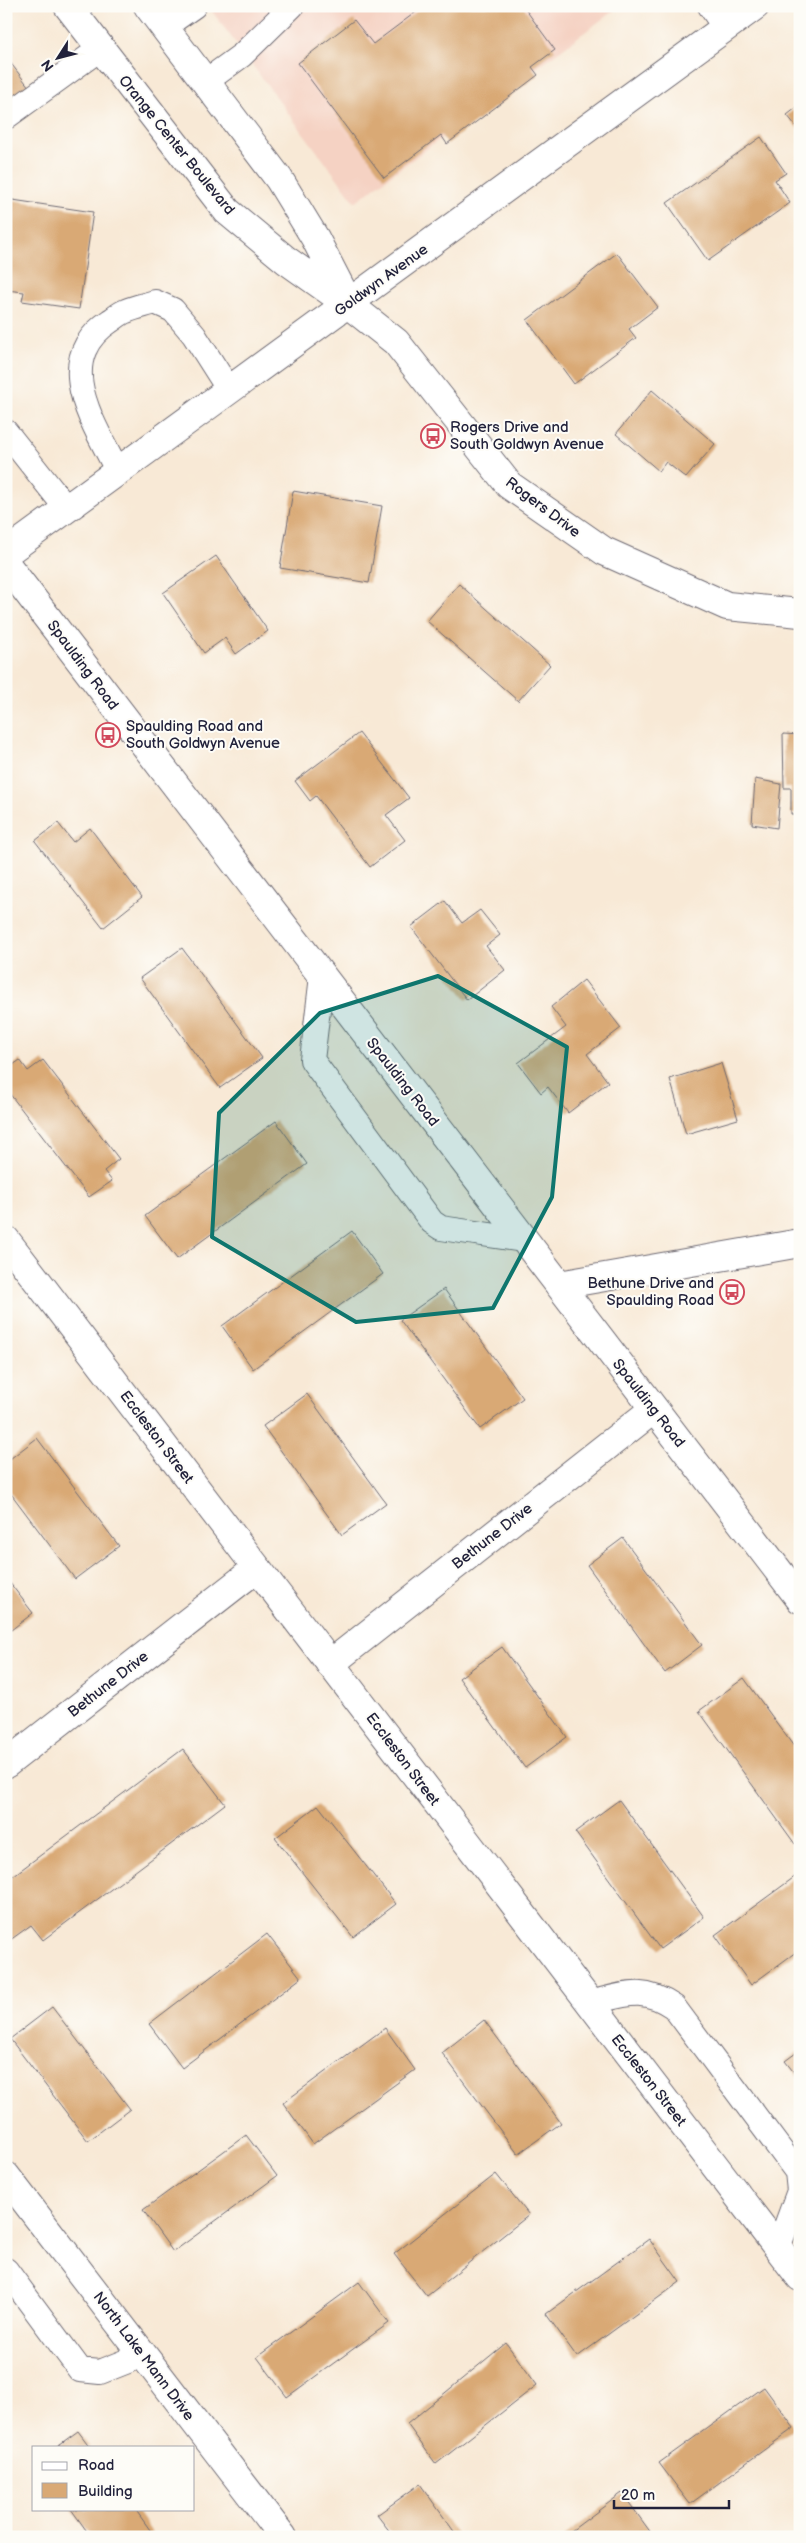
<svg xmlns="http://www.w3.org/2000/svg" width="806" height="2543" font-family="'Balsamiq Sans',sans-serif">
  <style>
    .built { fill: #f5d2c3 }
    .building { fill: #d9a975 }
    .lines { fill: none; stroke-linecap: round; stroke-linejoin: round }
    .lane-casing { stroke: #6d6871; stroke-width: 26 }
    .street-casing { stroke: #6d6871; stroke-width: 30 }
    .secondary-casing { stroke: #6d6871; stroke-width: 30 }
    .lane { stroke: #fff; stroke-width: 24 }
    .street { stroke: #fff; stroke-width: 28 }
    .secondary { stroke: #fff; stroke-width: 28 }
    .marked { fill: #0f766e; fill-opacity: 0.2; stroke: #0f766e; stroke-width: 4; stroke-linejoin: round }
    .labels { text-anchor: middle; stroke-width: 4; stroke-linejoin: round; paint-order: stroke }
    .street-label { font-size: 15px; fill: #22223b; stroke: #fdfcf7 }
    .poi-label { font-size: 15px; fill: #22223b; stroke: #fdfcf7; text-anchor: start }
  </style>
  <rect width="100%" height="100%" fill="#fdfcf7"/>
  <filter id="ink" filterUnits="userSpaceOnUse"><feTurbulence type="fractalNoise" baseFrequency=".02" numOctaves="2"/><feDisplacementMap in="SourceGraphic" scale="10" xChannelSelector="R" yChannelSelector="G"/><feConvolveMatrix kernelMatrix="1 2 1 2 8 2 1 2 1" color-interpolation-filters="sRGB"/></filter>
  <filter id="wash" filterUnits="userSpaceOnUse"><feTurbulence type="fractalNoise" baseFrequency=".0096" numOctaves="4" result="noise"/><feDisplacementMap in="SourceGraphic" scale="20" xChannelSelector="R" yChannelSelector="G"/><feGaussianBlur stdDeviation="1.12" result="paint"/><feColorMatrix in="noise" values="0 0 0 0 0 0 0 0 0 0 0 0 0 0 0 0 0 1.4 0 .05"/><feComposite in="paint" operator="in"/></filter>
  <g filter="url(#wash)">
    <rect width="100%" height="100%" fill="#f8e9d6"/>
    <path class="built" d="M208,6H620L355,202Z"/>
    <g id="blocks">
      <path class="building" d="M424,6H523L555,50L532,67L538,75L447,144L441,135L384,178L298,63L354,20L373,44Z
        M6,57L29,87L6,104Z
        M800,105V131L787,115Z
        M761,137L786,173L775,180L790,203L708,261L667,203Z
        M6,199L93,212L79,309L22,301L24,292L6,290Z
        M617,253L658,307L629,329L636,338L574,384L527,320Z
        M652,390L715,444L686,478L666,462L659,471L616,434Z
        M293,491L382,506L369,583L280,568Z
        M216,556L268,631L236,654L225,638L204,653L163,593Z
        M459,584L550,665L518,701L427,621Z
        M359,733L409,798L386,815L405,840L370,867L316,796L310,801L295,781Z
        M783,734L800,735V814H791V788H784Z
        M755,779L781,784L777,828L752,824Z
        M58,823L73,842L90,828L142,897L103,928L35,841Z
        M445,901L462,923L480,910L500,935L486,946L505,970L467,1000L411,927Z
        M182,948L262,1058L220,1088L140,978Z
        M584,980L621,1028L587,1054L608,1082L568,1113L548,1087L541,1093L518,1063L566,1027L551,1007Z
        M20,1060L28,1071L43,1060L119,1159L104,1171L112,1181L89,1197L6,1089V1070Z
        M721,1063L738,1119L686,1134L670,1079Z
        M276,1121L307,1164L177,1259L145,1216Z
        M352,1231L383,1274L253,1369L222,1326Z
        M444,1289L523,1398L480,1429L400,1320Z
        M307,1394L386,1503L342,1535L263,1426Z
        M37,1438L119,1546L75,1579L6,1487V1462Z
        M623,1538L702,1645L665,1673L587,1565Z
        M6,1578L33,1613L6,1634Z
        M502,1647L567,1737L525,1768L459,1678Z
        M744,1678L800,1755V1841L795,1844L699,1711Z
        M183,1749L225,1804L43,1940L31,1925L6,1943V1881Z
        M619,1800L704,1917L660,1949L575,1832Z
        M318,1805L396,1904L353,1937L275,1838Z
        M800,1873V1949L751,1985L715,1935Z
        M267,1934L301,1978L182,2068L149,2024Z
        M52,2007L130,2109L88,2141L10,2039Z
        M484,2020L561,2123L518,2154L442,2053Z
        M385,2028L415,2070L313,2144L283,2103Z
        M800,2050V2080L785,2061Z
        M246,2135L277,2176L173,2252L143,2210Z
        M496,2174L529,2215L427,2296L394,2254Z
        M649,2239L680,2282L577,2357L546,2314Z
        M359,2282L389,2323L287,2397L257,2357Z
        M506,2343L537,2385L436,2464L407,2424Z
        M764,2387L794,2428L690,2504L659,2463Z
        M78,2431L90,2447H56Z
        M420,2484L458,2537H394L377,2515Z
        M622,2493L654,2537H563Z
        M71,2509H135L155,2537H91Z"/>
    </g>
  </g>
  <g filter="url(#ink)">
    <use href="#blocks" fill-opacity="0" stroke="#6d6871" stroke-width="1"/>
    <g class="lines">
      <defs>
        <path id="lane" d="M710,6L725,28
          M164,27L194,6
          M205,82L242,55L292,6
          M6,117L101,48
          M6,432L67,509
          M118,472C94,423 50,361 110,321C115,318 120,313 126,311C135,307 146,305 155,302L173,310L194,335L229,390
          M322,976L312,1060L432,1222L441,1228L524,1240
          M589,2003C624,1995 642,1985 674,2007L797,2172L799,2191L778,2248
          M6,2270L80,2370L100,2372L143,2355"/>
        <path id="street" d="M348,304L396,342L509,485L604,551L727,606L800,613
          M6,564L800,1599
          M6,1240L800,2277
          M559,1285L800,1243
          M330,1664L654,1409
          M6,1764L257,1568
          M6,2176L283,2537"/>
        <path id="secondary" d="M68,6L227,211L286,260L348,304
          M148,6L279,179L315,238L347,300
          M6,553L755,6"/>
      </defs>
      <use href="#lane" class="lane-casing"/>
      <use href="#street" class="street-casing"/>
      <use href="#secondary" class="secondary-casing"/>
      <use href="#lane" class="lane"/>
      <use href="#street" class="street"/>
      <use href="#secondary" class="secondary"/>
    </g>
  </g>
  <path class="marked" d="M438,976L567,1047L552,1197L493,1308L356,1322L212,1237L219,1113L320,1013Z"/>
  <defs>
    <symbol id="bus-ring" viewBox="-11 -11 22 22"><circle r="9.5" fill="#fdfcf7" stroke="#d1495b" stroke-width="1.5"/><path d="M-5-6H5V4H4V6H2V4H-2V6H-4V4H-5ZM-3.5-4V0h7V-4ZM-3.5 1.2v1.5H-2V1.2ZM2 1.2v1.5H3.5V1.2Z" fill="#d1495b"/></symbol>
  </defs>
  <g fill-rule="evenodd">
    <use href="#bus-ring" x="419" y="422" width="28" height="28"/>
    <use href="#bus-ring" x="94" y="721" width="28" height="28"/>
    <use href="#bus-ring" x="718" y="1278" width="28" height="28"/>
  </g>
  <g class="labels">
    <g class="street-label">
      <text transform="translate(177 145) rotate(51)" y="5">Orange Center Boulevard</text>
      <text transform="translate(381 280) rotate(-36)" y="5">Goldwyn Avenue</text>
      <text transform="translate(543 507) rotate(37)" y="5">Rogers Drive</text>
      <text transform="translate(83 665) rotate(53)" y="5">Spaulding Road</text>
      <text transform="translate(403 1082) rotate(52)" y="5">Spaulding Road</text>
      <text transform="translate(649 1403) rotate(52)" y="5">Spaulding Road</text>
      <text transform="translate(157 1437) rotate(53)" y="5">Eccleston Street</text>
      <text transform="translate(492 1536) rotate(-38)" y="5">Bethune Drive</text>
      <text transform="translate(108 1684) rotate(-38)" y="5">Bethune Drive</text>
      <text transform="translate(403 1759) rotate(53)" y="5">Eccleston Street</text>
      <text transform="translate(649 2080) rotate(52)" y="5">Eccleston Street</text>
      <text transform="translate(144 2356) rotate(53)" y="5">North Lake Mann Drive</text>
    </g>
    <g class="poi-label">
      <text x="450" y="432">Rogers Drive and<tspan x="450" dy="17">South Goldwyn Avenue</tspan></text>
      <text x="126" y="731">Spaulding Road and<tspan x="126" dy="17">South Goldwyn Avenue</tspan></text>
      <text x="714" y="1288" text-anchor="end">Bethune Drive and<tspan x="714" dy="17">Spaulding Road</tspan></text>
    </g>
  </g>
  <rect width="806" height="2543" fill="none" stroke="#fdfcf7" stroke-width="25"/>
  <rect x="32" y="2446" width="162" height="65" fill="#fdfcf7" stroke="#a5a5ac"/>
  <rect x="42" y="2462" width="25" height="8" fill="#ffffff" stroke="#a5a5ac"/>
  <text x="78" y="2470" font-size="15" fill="#22223b">Road</text>
  <rect x="42" y="2483" width="25" height="15" fill="#d9a975" stroke="#a5a5ac"/>
  <text x="78" y="2496" font-size="15" fill="#22223b">Building</text>
  <g transform="translate(58 58) rotate(234)" stroke="#fdfcf7" stroke-width="4" paint-order="stroke">
  <path d="M0-4L9 19L0 12L-9 19Z" fill="#22223b"/>
  <text y="-8" font-size="14" font-weight="bold" text-anchor="middle" fill="#22223b">N</text>
  </g>
  <path d="M614 2500v8h115v-8" fill="none" stroke="#22223b" stroke-width="2.5"/>
  <text x="621" y="2500" font-size="15" fill="#22223b" stroke="#fdfcf7" stroke-width="4" paint-order="stroke">20 m</text>
</svg>
